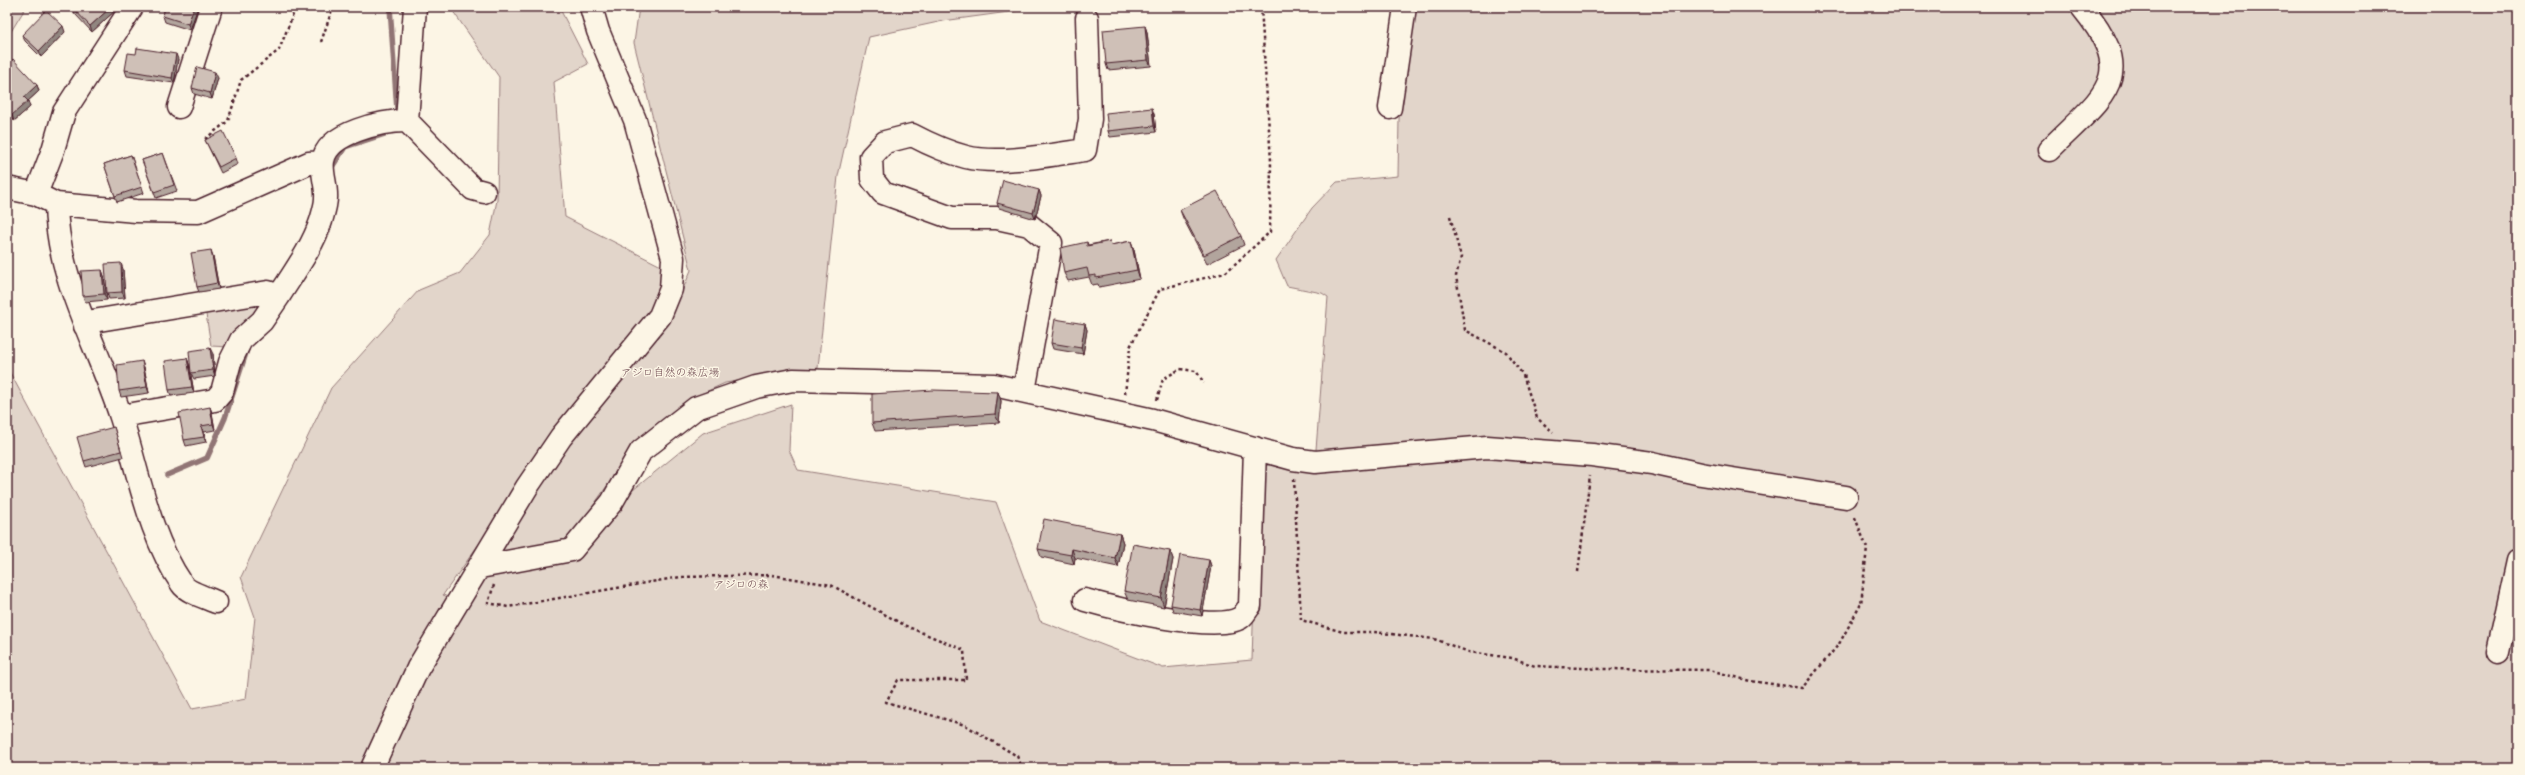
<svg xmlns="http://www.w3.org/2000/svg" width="2525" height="775" font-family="'Comic Neue','Klee One',sans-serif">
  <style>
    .green { fill: #e2d5ca; stroke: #967a7a }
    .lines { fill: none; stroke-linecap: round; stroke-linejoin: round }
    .stream { stroke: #917474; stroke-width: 5.5 }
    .minor-casing { stroke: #4a1f2b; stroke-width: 25 }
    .path { stroke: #4a1f2b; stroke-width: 2.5; stroke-dasharray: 3 3; stroke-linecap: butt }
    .minor { stroke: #fcf5e5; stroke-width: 22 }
    .wall { fill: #b2a59d; stroke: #4a1f2b }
    .shaded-wall { fill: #918680; stroke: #4a1f2b }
    .building { fill: #cfc0b7; stroke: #4a1f2b }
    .labels { text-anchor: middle; stroke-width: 3; stroke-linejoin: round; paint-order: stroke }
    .park-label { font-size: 11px; fill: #704c53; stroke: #fcf5e5 }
  </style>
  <rect width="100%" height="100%" fill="#fcf5e5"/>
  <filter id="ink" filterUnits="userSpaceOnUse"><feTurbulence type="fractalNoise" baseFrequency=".025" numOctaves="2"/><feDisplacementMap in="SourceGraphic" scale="8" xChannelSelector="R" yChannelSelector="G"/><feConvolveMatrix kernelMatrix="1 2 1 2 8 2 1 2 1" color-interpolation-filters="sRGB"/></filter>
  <g filter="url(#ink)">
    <path class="green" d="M7,7H26L7,38Z
      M450,7H559L588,64L554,82L565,217L667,269L655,312L562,426L443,595L466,604L484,574L541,565L703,433L791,404L789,450L798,470L996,502L1040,621L1163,668L1252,660L1258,466L1315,462L1328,297L1322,293L1287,286L1276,260L1312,208L1337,182L1398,176L1399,119L1414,7H2518V768H7V367L192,709L246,699L255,617L241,577L331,388L419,290L460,273L490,235L497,200L499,77Z
      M639,7H1023L1016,11L943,21L869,37L838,176L818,368L725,383L686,401L633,448L569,541L491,556L541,480L606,394L669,323L691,270L634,43Z
      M269,300L229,347L211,346L205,308Z"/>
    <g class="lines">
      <path class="stream" d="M390,7L397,110
        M332,170V167L345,147L385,134
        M167,475L207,458L225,418L247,350"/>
      <defs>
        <path id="minor" d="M132,7L64,112L53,150L36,194L56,204L136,211L198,212L309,163L322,162
          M179,107L211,7
          M1390,108L1405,7
          M407,121L473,189L484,192
          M2049,150C2102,96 2141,79 2082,7
          M7,188L36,194
          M56,204C57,280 98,346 121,417C139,473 148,534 182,584C187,592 207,598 216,602
          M279,296C294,272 312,248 321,221C323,214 326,205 326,198C327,186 321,173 323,161C327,132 383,121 407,121L415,7
          M85,326L93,321L268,292L279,296L262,321L241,340L230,362L222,392L215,400L121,416
          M1024,391L1051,243L1029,225L997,218H952L883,193L872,179L871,157L885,142L912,135C929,144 947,152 966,157C999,165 1051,155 1085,150L1090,119L1087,18
          M480,567L572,550L612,502L641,451L696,408L756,387L793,380L994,385L1153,420L1293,459L1315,462L1487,447L1592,455L1652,463L1701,474L1846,497
          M1085,600C1113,608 1216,633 1240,618C1244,616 1247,609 1250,606L1255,448
          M2498,652L2518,561
          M372,768L418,668L527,487L561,437L660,316L671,289L673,258L635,120L598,31L591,7"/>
      </defs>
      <use href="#minor" class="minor-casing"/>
      <path class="path" d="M321,42L333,7
        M205,139L228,121L241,80L279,50L296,7
        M1450,216L1461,257L1456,276L1465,330L1506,352L1523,375L1537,418L1553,432
        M1125,394L1130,347L1160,289L1225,273L1270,232L1271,161L1261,7
        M1157,400L1163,379L1180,369L1196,371L1204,383
        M1294,479L1301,620L1343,632H1374L1434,639L1469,652L1512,658L1535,666L1603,669L1710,670L1750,681L1802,688L1839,644L1861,604L1867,548L1854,515
        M1578,572L1590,476
        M494,585L488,603L508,607L680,577L772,575L831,585L906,626L964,650L966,680H898L886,702L965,725L1017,756L1022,768"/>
      <use href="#minor" class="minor"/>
    </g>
    <path class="wall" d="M119,7L92,32L75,14L73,8Z
      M165,7H198L190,30L165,22L163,16Z
      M606,7H619L607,9Z
      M1145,26L1147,32L1151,66L1108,70L1106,64Z
      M65,32L41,57L25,41L22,35Z
      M178,59L174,83L127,76L125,70Z
      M7,64L37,85L39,91L28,101L30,107L14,121L7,113Z
      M218,78L212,99L194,94L192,88Z
      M1154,114L1156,132L1110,137L1108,131Z
      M205,140L236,158L238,164L221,173L208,146Z
      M163,153L177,191L156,198L142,160Z
      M131,155L144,193L117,202L104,164Z
      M1039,190L1041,196L1035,219L999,208L997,203Z
      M1180,210L1241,236L1244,245L1207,264L1183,218Z
      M1110,241L1111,245L1131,241L1134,250L1140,279L1099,287L1098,284L1092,285L1089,277L1068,281L1064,273L1087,242L1088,245Z
      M213,256L219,289L199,292L197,287Z
      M123,269L125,298L109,299L107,293Z
      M102,270L104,276L107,300L85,302L83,296Z
      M1085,324L1087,330L1083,354L1053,349L1051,343Z
      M213,354L215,376L194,379L191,373Z
      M187,358L189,364L194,393L171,396L169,390Z
      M144,367L149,393L121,397L119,391Z
      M998,392L1001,401L999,423L875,431L872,423Z
      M210,407L212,413L215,430L204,432L206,442L186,446L184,440Z
      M114,427L123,457L86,467L84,461Z
      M1120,534L1123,543L1118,567L1075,558L1074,564L1041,557L1038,549Z
      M1170,551L1173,559L1164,607L1128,600L1124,591Z
      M1209,560L1211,566L1202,616L1173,611L1171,605Z"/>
    <path class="shaded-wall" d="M111,7H119L92,32L90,26Z
      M194,7H198L190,30L188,24Z
      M63,26L65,32L41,57L39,51Z
      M1145,26L1147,32L1151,66L1148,60Z
      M176,54L178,59L174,83L172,78Z
      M215,72L218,78L212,99L210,93Z
      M37,85L39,91L28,101L30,107L14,121L12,115L24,97Z
      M1152,108L1154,114L1156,132L1154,126Z
      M1039,190L1041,196L1035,219L1033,213Z
      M1131,241L1134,250L1140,279L1137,270Z
      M211,250L213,256L219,289L217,283Z
      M121,263L123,269L125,298L122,292Z
      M102,270L104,276L107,300L104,294Z
      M1085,324L1087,330L1083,354L1081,348Z
      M210,348L213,354L215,376L213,370Z
      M187,358L189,364L194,393L192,387Z
      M142,361L144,367L149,393L147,387Z
      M998,392L1001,401L999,423L995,414Z
      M210,407L212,413L215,430L213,424Z
      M201,426L204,432L206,442L204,437Z
      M1120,534L1123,543L1118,567L1115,558Z
      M1072,549L1075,558L1074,564L1071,555Z
      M1170,551L1173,559L1164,607L1161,598Z
      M1209,560L1211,566L1202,616L1200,610Z"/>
    <path class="building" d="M74,7H111L90,26L73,8Z
      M165,7H194L188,24L163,16Z
      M46,10L63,26L39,51L22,35Z
      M1145,26L1148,60L1106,64L1103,30Z
      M137,48L176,54L172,78L125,70L128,53L136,54Z
      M13,59L37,85L24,97L28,101L12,115L7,110V64Z
      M197,67L215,72L210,93L192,88Z
      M1152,108L1154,126L1108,131L1106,113Z
      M223,131L236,158L219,167L205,140Z
      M163,153L174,185L154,192L142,160Z
      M131,155L142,187L115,196L104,164Z
      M1003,180L1039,190L1033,213L997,203Z
      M1217,191L1241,236L1204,255L1180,210Z
      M1110,241L1111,245L1131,241L1137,270L1096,278V275L1089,276L1087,268L1064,273L1060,248L1087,242V246Z
      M211,250L217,283L197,287L191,253Z
      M121,263L122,292L107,293L105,264Z
      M102,270L104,294L83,296L81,271Z
      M1055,319L1085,324L1081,348L1051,343Z
      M210,348L213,370L191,373L189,351Z
      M187,358L192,387L169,390L165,361Z
      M142,361L147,387L119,391L117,365Z
      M933,390L998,392L995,414L872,423V394Z
      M210,407L213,424L201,426L204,437L184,440L179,413Z
      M114,427L121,451L84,461L77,437Z
      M1044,519L1120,534L1115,558L1072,549L1071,555L1038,549Z
      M1133,544L1170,551L1161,598L1124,591Z
      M1180,555L1209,560L1200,610L1171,605Z"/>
  </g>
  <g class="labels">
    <g class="park-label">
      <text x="670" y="376">アジロ自然の森広場</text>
      <text x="741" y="588">アジロの森</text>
    </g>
  </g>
  <rect width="2525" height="775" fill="none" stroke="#fcf5e5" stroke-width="24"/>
  <rect x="12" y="12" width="2501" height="751" fill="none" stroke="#4a1f2b" stroke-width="1.5" filter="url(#ink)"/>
</svg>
